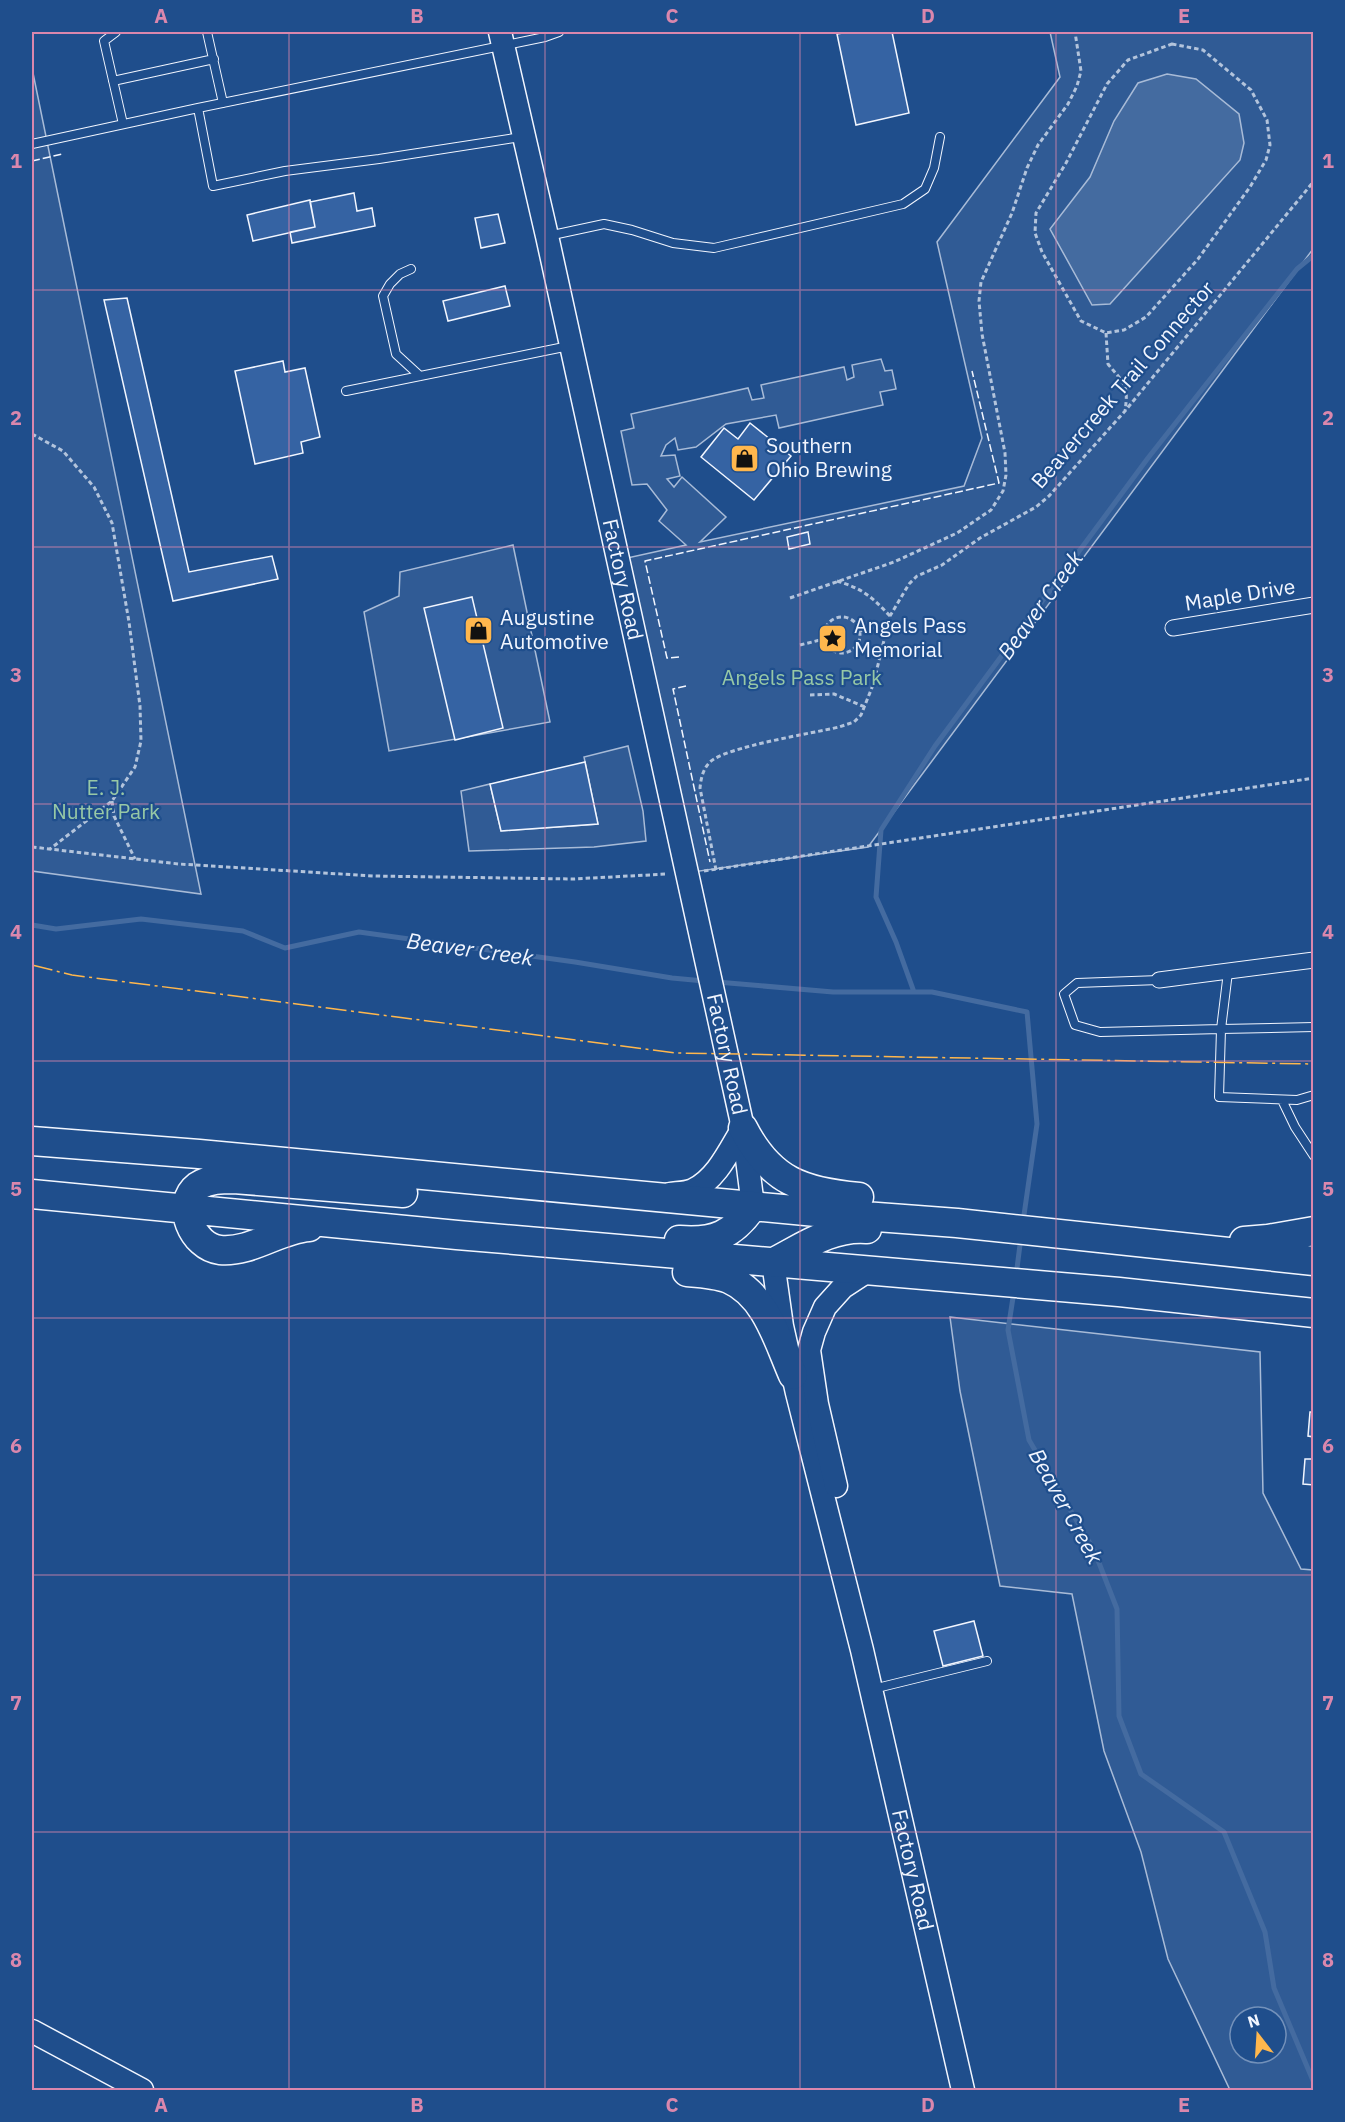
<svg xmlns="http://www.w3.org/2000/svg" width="1345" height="2122" font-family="'IBM Plex Sans',sans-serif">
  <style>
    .built { fill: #305b95; stroke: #a8bbd7; stroke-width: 1.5; fill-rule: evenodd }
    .water { fill: #446ba0; stroke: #a8bbd7; stroke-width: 1.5 }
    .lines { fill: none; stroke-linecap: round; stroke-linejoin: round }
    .stream { stroke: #446ba0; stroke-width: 5 }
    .building { fill: #3563a3; stroke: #f2f6ff; stroke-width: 1.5 }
    .lane-casing { stroke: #f2f6ff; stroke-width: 10 }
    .street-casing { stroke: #f2f6ff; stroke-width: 17 }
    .secondary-casing { stroke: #f2f6ff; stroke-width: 25 }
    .highway-casing { stroke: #f2f6ff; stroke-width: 31 }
    .path { stroke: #b3c4dc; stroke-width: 3; stroke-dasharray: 4.5 3; stroke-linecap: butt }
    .lane { stroke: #1f4e8c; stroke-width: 8 }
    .street { stroke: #1f4e8c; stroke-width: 15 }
    .secondary { stroke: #1f4e8c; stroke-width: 22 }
    .highway { stroke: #1f4e8c; stroke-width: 28 }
    .fence { stroke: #f2f6ff; stroke-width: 1.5; stroke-dasharray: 8 3; stroke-linecap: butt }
    .power { stroke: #ffb74d; stroke-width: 1.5; stroke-dasharray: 21 4.5 3 4.5; stroke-linecap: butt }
    .grid { fill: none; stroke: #da87ad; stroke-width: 1.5; stroke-opacity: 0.55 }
    .labels { text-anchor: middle; stroke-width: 4.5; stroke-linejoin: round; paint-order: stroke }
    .street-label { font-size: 21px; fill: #f2f6ff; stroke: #1f4e8c }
    .poi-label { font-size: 21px; fill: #f2f6ff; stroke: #1f4e8c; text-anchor: start }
    .park-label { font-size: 21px; fill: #97c8a6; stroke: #1f4e8c }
    .water-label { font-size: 22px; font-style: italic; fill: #f2f6ff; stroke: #1f4e8c }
    .neatline { fill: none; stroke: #da87ad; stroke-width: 2 }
    .grid-label { font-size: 20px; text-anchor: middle; font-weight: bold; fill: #da87ad }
  </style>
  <rect width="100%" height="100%" fill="#1f4e8c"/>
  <path class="built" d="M1050,32H1313V249L868,847L686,873L618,560L686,545L659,521L667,510L647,484L632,485L621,431L634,428L631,414L748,388L752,400L764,398L761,385L844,367L847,380L854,377L852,365L881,359L885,371L892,370L896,389L880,392L883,405L779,428L776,415L726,424L696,447L678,450L675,438L666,445L661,456L675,455L680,476L667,479L674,487L682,477L726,517L700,542L964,486L982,438L937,242L1060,77Z
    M33,73L201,894L32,871Z
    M513,545L550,722L389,751L364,612L399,596L400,572Z
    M628,746L643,811L646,841L594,847L469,851L461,791L490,784L501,831L598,824L584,757Z
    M950,1317L1260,1352L1263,1493L1301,1569L1313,1570V2090H1230L1168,1959L1141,1852L1104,1751L1072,1594L1000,1586L960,1391ZM1240,2017H1276V2053H1240Z"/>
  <path class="water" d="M1167,74L1196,79L1239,114L1244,143L1240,160L1110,304L1092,305L1050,229L1090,177L1114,121L1138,83Z"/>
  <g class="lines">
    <path class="stream" d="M32,925L56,929L141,919L243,931L285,948L359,932L575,962L672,978L704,981
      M717,982L833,992H932L1027,1012L1037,1124L1023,1222
      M914,992L896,942L876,897L881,830L935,746L1148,458L1297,269L1314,255
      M1016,1276L1021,1237
      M1014,1291L1008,1330L1029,1440L1094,1550L1117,1609L1119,1716L1141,1774L1224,1832L1265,1932L1274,1988L1314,2083"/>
  </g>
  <path class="building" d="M848,32H892L909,113L856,125L837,34Z
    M354,193L357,211L372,208L375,226L292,243L290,232L315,227L310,202Z
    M310,200L315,227L253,241L247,215Z
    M498,214L505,243L481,248L475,218Z
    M505,286L510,306L448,321L443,301Z
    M127,298L189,572L272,556L278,579L173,601L104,300Z
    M283,361L285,372L305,368L320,437L301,442L303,453L255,464L235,371Z
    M750,423L791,456L754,500L701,457L724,428L738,439Z
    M808,532L810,544L789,549L787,537Z
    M472,597L503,728L455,740L424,608Z
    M585,762L598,824L501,831L490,784Z
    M1310,1412H1314V1437L1308,1436Z
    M1305,1459H1314V1485L1303,1484Z
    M974,1621L983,1656L943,1666L934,1631Z"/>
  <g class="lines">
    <defs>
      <path id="lane" d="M116,32L104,41L123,124
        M207,32L223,103
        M113,81L214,59
        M198,108L213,186L285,171L379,159L521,137
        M32,144L198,108L545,37L559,32
        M548,236L604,224L632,230L673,243L714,248L903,204L925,189L934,168L940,137
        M411,269L400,274L390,284L383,296L396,354L420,376
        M346,391L569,346
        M1159,980L1077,983L1064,994L1075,1025L1100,1032L1221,1029L1228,972
        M1314,1027L1221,1029L1219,1097L1297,1100L1314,1095
        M1282,1100L1295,1127L1314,1156
        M873,1689L987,1661"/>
      <path id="street" d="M1173,628L1314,605
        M1159,980L1314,960"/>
      <g id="secondary">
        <path id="s1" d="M500,32L547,236L743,1128L753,1206"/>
        <path d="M670,1194C677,1193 687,1193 693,1190C717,1179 730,1149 743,1128"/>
        <path id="s2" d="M773,1262L782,1326L797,1393L862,1650L963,2090"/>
        <path d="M836,1486L817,1404L809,1350L814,1332L825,1307L843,1287L869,1270"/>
        <path d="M32,2031L142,2090"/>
      </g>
      <path id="highway" d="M743,1128C770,1181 803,1192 859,1197
        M32,1141L199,1154L837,1214L957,1223L1314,1261
        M32,1194L457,1235L1119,1292L1314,1313
        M309,1227C279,1229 251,1253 220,1250C193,1247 174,1204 198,1186C209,1179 222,1179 234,1179L403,1193
        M679,1240C714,1243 733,1235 753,1206
        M1244,1241L1268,1239L1314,1231
        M774,1262C803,1247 832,1226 867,1229
        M687,1272C700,1273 717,1274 729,1279C766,1295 778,1341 793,1375"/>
    </defs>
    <use href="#lane" class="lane-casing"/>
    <use href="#street" class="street-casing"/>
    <use href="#secondary" class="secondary-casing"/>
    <use href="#highway" class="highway-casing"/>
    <path class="path" d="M1172,44L1203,50L1251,90L1267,120L1270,145L1266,160L1250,187L1198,259L1146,317L1124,330L1106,333L1081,321L1042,252L1035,233L1036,213L1066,163L1107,84L1128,60Z
      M1106,333L1108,364C1124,384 1129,383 1125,411
      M32,434L63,451L94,487L112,523L129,622L140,706L141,741L135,767L112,801L50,849
      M837,581C863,589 871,596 890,616
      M790,598L894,562L957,533L991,510L1003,491L1006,475L1005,453L982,334L979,301L981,282L1012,213L1027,168L1038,145L1068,104L1077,86L1081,71L1075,32
      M824 635a18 18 0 1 1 36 0a18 18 0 1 1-36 0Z
      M859,631L886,627
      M800,645L824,639
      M810,695L834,694L865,707
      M112,801L114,816L135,859
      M32,847L179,864L373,876L573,879L667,874
      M716,870L700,788C701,778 703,769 710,762C725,747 814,733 839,727L854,722L861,715L873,685L890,616L909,584L917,576L942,565L980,538L1036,507L1049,496L1125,411L1314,181
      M704,871L1314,778"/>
    <use href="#lane" class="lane"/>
    <use href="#street" class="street"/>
    <use href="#secondary" class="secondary"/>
    <use href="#highway" class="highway"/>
    <path class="fence" d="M32,161L62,154
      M679,657L667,658L645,561L999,483L972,371
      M686,686L673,689L710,862"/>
    <path class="power" d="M32,965L72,975L676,1053L1314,1064"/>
  </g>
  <path class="grid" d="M289,32V2090M545,32V2090M800,32V2090M1056,32V2090M32,290H1314M32,547H1314M32,804H1314M32,1061H1314M32,1318H1314M32,1575H1314M32,1832H1314"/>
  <defs>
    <symbol id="shop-square" viewBox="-11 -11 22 22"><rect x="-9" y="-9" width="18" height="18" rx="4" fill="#ffb74d" stroke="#1f4e8c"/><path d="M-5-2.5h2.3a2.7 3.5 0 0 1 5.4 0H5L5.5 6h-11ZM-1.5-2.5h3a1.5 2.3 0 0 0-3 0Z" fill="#111"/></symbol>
    <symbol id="sight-square" viewBox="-11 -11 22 22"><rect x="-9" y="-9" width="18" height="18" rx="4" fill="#ffb74d" stroke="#1f4e8c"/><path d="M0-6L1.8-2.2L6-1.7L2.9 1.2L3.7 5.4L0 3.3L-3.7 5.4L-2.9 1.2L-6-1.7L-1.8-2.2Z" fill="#111"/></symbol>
  </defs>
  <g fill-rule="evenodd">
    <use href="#shop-square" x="728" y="442" width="33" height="33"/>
    <use href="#shop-square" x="462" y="614" width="33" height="33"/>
    <use href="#sight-square" x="816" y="622" width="33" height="33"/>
  </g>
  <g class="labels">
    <g class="street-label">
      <text transform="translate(1123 385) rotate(-49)" y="7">Beavercreek Trail Connector</text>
      <text dy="7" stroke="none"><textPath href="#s1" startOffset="561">Factory Road</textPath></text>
      <text transform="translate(1240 595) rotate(-9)" y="7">Maple Drive</text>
      <text dy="7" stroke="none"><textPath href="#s1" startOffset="1047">Factory Road</textPath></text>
      <text dy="7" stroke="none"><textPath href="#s2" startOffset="624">Factory Road</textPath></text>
    </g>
    <g class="poi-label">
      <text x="766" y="453">Southern<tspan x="766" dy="24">Ohio Brewing</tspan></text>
      <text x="500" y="625">Augustine<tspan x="500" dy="24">Automotive</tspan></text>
      <text x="854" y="633">Angels Pass<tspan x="854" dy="24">Memorial</tspan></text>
    </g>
    <g class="park-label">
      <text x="802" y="685">Angels Pass Park</text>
      <text x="106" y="795">E. J.<tspan x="106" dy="24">Nutter Park</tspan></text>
    </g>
    <g class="water-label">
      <text transform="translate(1040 605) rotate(-54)" y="8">Beaver Creek</text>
      <text transform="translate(470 949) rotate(8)" y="8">Beaver Creek</text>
      <text transform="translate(1066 1506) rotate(61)" y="8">Beaver Creek</text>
    </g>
  </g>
  <rect width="1345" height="2122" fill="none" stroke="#1f4e8c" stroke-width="66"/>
  <g transform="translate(1258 2035) rotate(343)"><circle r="28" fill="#1f4e8c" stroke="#7391ba" stroke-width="1.5"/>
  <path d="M0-4.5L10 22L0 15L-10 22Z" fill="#ffb74d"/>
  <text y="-9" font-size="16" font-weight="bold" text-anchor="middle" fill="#f2f6ff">N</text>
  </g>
  <rect x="33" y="33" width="1279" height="2056" class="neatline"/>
  <g class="grid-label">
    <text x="161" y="23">A</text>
    <text x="417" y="23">B</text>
    <text x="672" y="23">C</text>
    <text x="928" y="23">D</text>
    <text x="1184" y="23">E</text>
    <text x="16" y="168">1</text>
    <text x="1328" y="168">1</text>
    <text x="16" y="425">2</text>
    <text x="1328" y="425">2</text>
    <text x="16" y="682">3</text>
    <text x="1328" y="682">3</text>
    <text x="16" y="939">4</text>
    <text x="1328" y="939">4</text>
    <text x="16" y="1196">5</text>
    <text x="1328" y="1196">5</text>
    <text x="16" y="1453">6</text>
    <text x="1328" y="1453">6</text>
    <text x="16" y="1710">7</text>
    <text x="1328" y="1710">7</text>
    <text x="16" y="1967">8</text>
    <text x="1328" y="1967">8</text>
    <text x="161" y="2112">A</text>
    <text x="417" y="2112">B</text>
    <text x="672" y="2112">C</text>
    <text x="928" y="2112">D</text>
    <text x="1184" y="2112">E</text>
  </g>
</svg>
